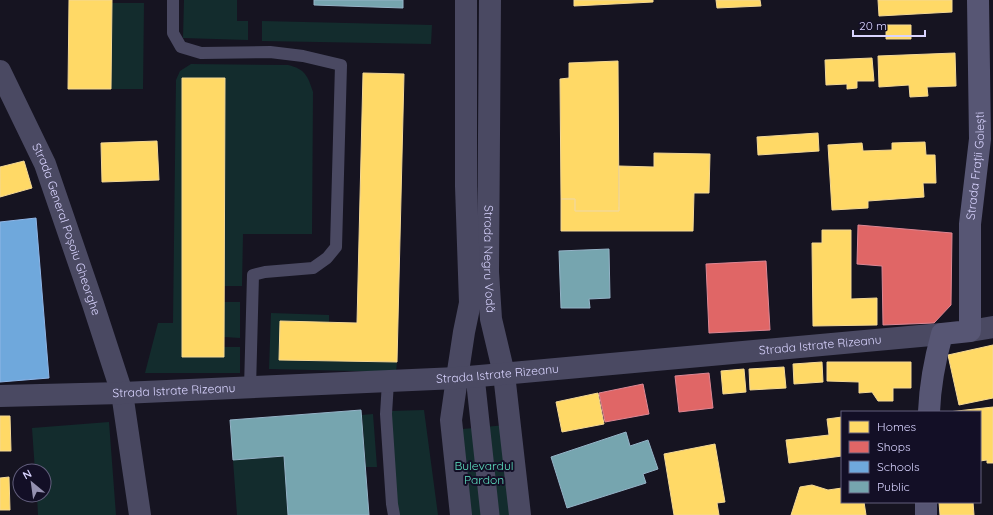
<svg xmlns="http://www.w3.org/2000/svg" width="993" height="515" font-family="Quicksand,sans-serif">
  <style>
    .green { fill: #132c2d }
    .homes { fill: #ffd966; stroke: #f4d894 }
    .shops { fill: #e06666; stroke: #de8794 }
    .schools { fill: #6fa8dc; stroke: #8fb5e6 }
    .public { fill: #76a5af; stroke: #94b3c7 }
    .lines { fill: none; stroke-linecap: round; stroke-linejoin: round }
    .service { stroke: #4a4962; stroke-width: 12 }
    .pedestrian { stroke: #4a4962; stroke-width: 19 }
    .minor { stroke: #4a4962; stroke-width: 22 }
    .tertiary { stroke: #4a4962; stroke-width: 22 }
    .secondary { stroke: #575674; stroke-width: 22 }
    .labels { text-anchor: middle; stroke-width: 4; stroke-linejoin: round; paint-order: stroke }
    .street-label { font-size: 12px; fill: #d9d4ff; stroke: #130f26 }
    .park-label { font-size: 12px; fill: #5fe0c0; stroke: #130f26 }
  </style>
  <rect width="100%" height="100%" fill="#161421"/>
  <path class="green" d="M184,0H237V21H248V40L183,38Z
    M112,3H144L143,89H111Z
    M262,21L432,25L431,44L262,41Z
    M191,64L288,65C305,69 308,76 313,92L312,234H243L242,286H224L182,78V356L223,357L224,347H240V373H145L158,323H173L176,80L180,71Z
    M224,302H240V338L224,337Z
    M271,313L329,315V322L280,321L279,360L397,362L396,372L269,369Z
    M424,410L438,515H397L391,411Z
    M373,414L377,467H366L362,415Z
    M109,422L116,515H38L37,495H44V471H35L32,428Z
    M506,425L516,515H462L452,430Z
    M284,456L288,515H237L233,460Z"/>
  <path class="homes" d="M69,0H112L111,89H68Z
    M574,0H653V2L574,6Z
    M716,0H760L761,6L717,8Z
    M878,0H952V12L879,16Z
    M886,25H911V39H886Z
    M955,53L956,86L927,87L928,96L910,97L909,85L879,87L878,56Z
    M872,58L874,81H857V88L847,89V84L826,85L825,60Z
    M618,61L619,211H575V199H561L560,79L569,78V63Z
    M363,73L404,74L397,362L279,360L280,321L357,323Z
    M182,78H225L224,357H182Z
    M818,133L819,151L758,155L757,137Z
    M157,141L159,180L102,182L101,143Z
    M925,142L926,155H935L936,183H923L924,197L868,201V208L832,210L828,145L862,143L863,151L892,150V143Z
    M654,153L710,154L709,193H694L693,231H561V199H575V211H619V166L654,167Z
    M24,161L32,188L0,197V167Z
    M822,230H851V299L877,298V325L813,326L812,243H822Z
    M993,345V398L959,405L948,355Z
    M822,362L823,382L794,384L793,364Z
    M827,362H911V388H893V401H878L872,392L859,393V382L827,381Z
    M784,367L786,388L750,390L749,369Z
    M744,369L746,392L723,394L721,371Z
    M598,393L604,424L562,432L556,402Z
    M993,407V463H987V460L980,461V412H948Z
    M0,416H10L11,451H0Z
    M842,417V456L789,463L786,440L829,435L827,419Z
    M715,444L725,502L717,503L719,515H674L664,454Z
    M9,477L10,510H0V478Z
    M812,485L828,490L842,488V502H864L866,515H791L800,487Z
    M939,502H973L974,515H940Z"/>
  <path class="shops" d="M858,225L952,233L951,305L934,323L883,325L882,266L857,264Z
    M766,261L770,330L709,333L706,264Z
    M709,373L713,408L679,412L675,376Z
    M643,384L649,414L605,422L599,393Z"/>
  <path class="schools" d="M36,218L49,378L0,382V222Z"/>
  <path class="public" d="M314,0H403V8L314,5Z
    M609,249L610,298L589,299L590,308H561L559,251Z
    M361,410L369,515H288L284,456L233,460L230,420Z
    M626,432L630,446L648,440L658,469L643,474L646,483L567,508L551,457Z"/>
  <g class="lines">
    <path class="service" d="M173,0V33L181,47L201,53L270,52L303,56L341,65L336,247L327,258L313,268L265,272L253,275L250,388
      M388,382L386,414L392,504L394,515"/>
    <path class="pedestrian" d="M475,376L490,515"/>
    <g class="minor">
      <path id="s1" d="M0,71L45,164L93,304L122,393L140,515"/>
      <path d="M504,374L520,515"/>
      <path d="M457,378L451,420L461,515"/>
    </g>
    <g class="tertiary">
      <path id="s2" d="M490,0L488,272L491,319L504,374"/>
      <path d="M970,331L993,327"/>
      <path d="M457,378L464,332L470,303L466,186V0"/>
      <path id="s3" d="M0,396L122,393L457,378L942,334"/>
    </g>
    <g class="secondary">
      <path id="s4" d="M929,412C930,386 935,359 942,334L970,331V224L980,139L978,0"/>
      <path d="M926,515V502"/>
    </g>
  </g>
  <g class="labels">
    <g class="street-label">
      <text dy="4" stroke="none"><textPath href="#s4" startOffset="273">Strada Frații Golești</textPath></text>
      <text dy="4" stroke="none"><textPath href="#s1" startOffset="172">Strada General Poșoiu Gheorghe</textPath></text>
      <text dy="4" stroke="none"><textPath href="#s2" startOffset="259">Strada Negru Vodă</textPath></text>
      <text dy="4" stroke="none"><textPath href="#s3" startOffset="822">Strada Istrate Rizeanu</textPath></text>
      <text dy="4" stroke="none"><textPath href="#s3" startOffset="498">Strada Istrate Rizeanu</textPath></text>
      <text dy="4" stroke="none"><textPath href="#s3" startOffset="174">Strada Istrate Rizeanu</textPath></text>
    </g>
    <g class="park-label">
      <text x="484" y="470">Bulevardul<tspan x="484" dy="14">Pardon</tspan></text>
    </g>
  </g>
  <rect x="841" y="411" width="140" height="92" fill="#130f26" stroke="#625e7d"/>
  <rect x="849" y="421" width="20" height="12" fill="#ffd966" stroke="#625e7d"/>
  <text x="877" y="431" font-size="12" fill="#d9d4ff">Homes</text>
  <rect x="849" y="441" width="20" height="12" fill="#e06666" stroke="#625e7d"/>
  <text x="877" y="451" font-size="12" fill="#d9d4ff">Shops</text>
  <rect x="849" y="461" width="20" height="12" fill="#6fa8dc" stroke="#625e7d"/>
  <text x="877" y="471" font-size="12" fill="#d9d4ff">Schools</text>
  <rect x="849" y="481" width="20" height="12" fill="#76a5af" stroke="#625e7d"/>
  <text x="877" y="491" font-size="12" fill="#d9d4ff">Public</text>
  <g transform="translate(32 483) rotate(331)"><circle r="19" fill="#130f26" stroke="#625e7d"/>
  <path d="M0-3L7 15L0 10L-7 15Z" fill="#9591b1"/>
  <text y="-6" font-size="11" font-weight="bold" text-anchor="middle" fill="#d9d4ff">N</text>
  </g>
  <path d="M853 30v6h72v-6" fill="none" stroke="#d9d4ff" stroke-width="2"/>
  <text x="859" y="30" font-size="12" fill="#d9d4ff" stroke="#130f26" stroke-width="3" paint-order="stroke">20 m</text>
</svg>
